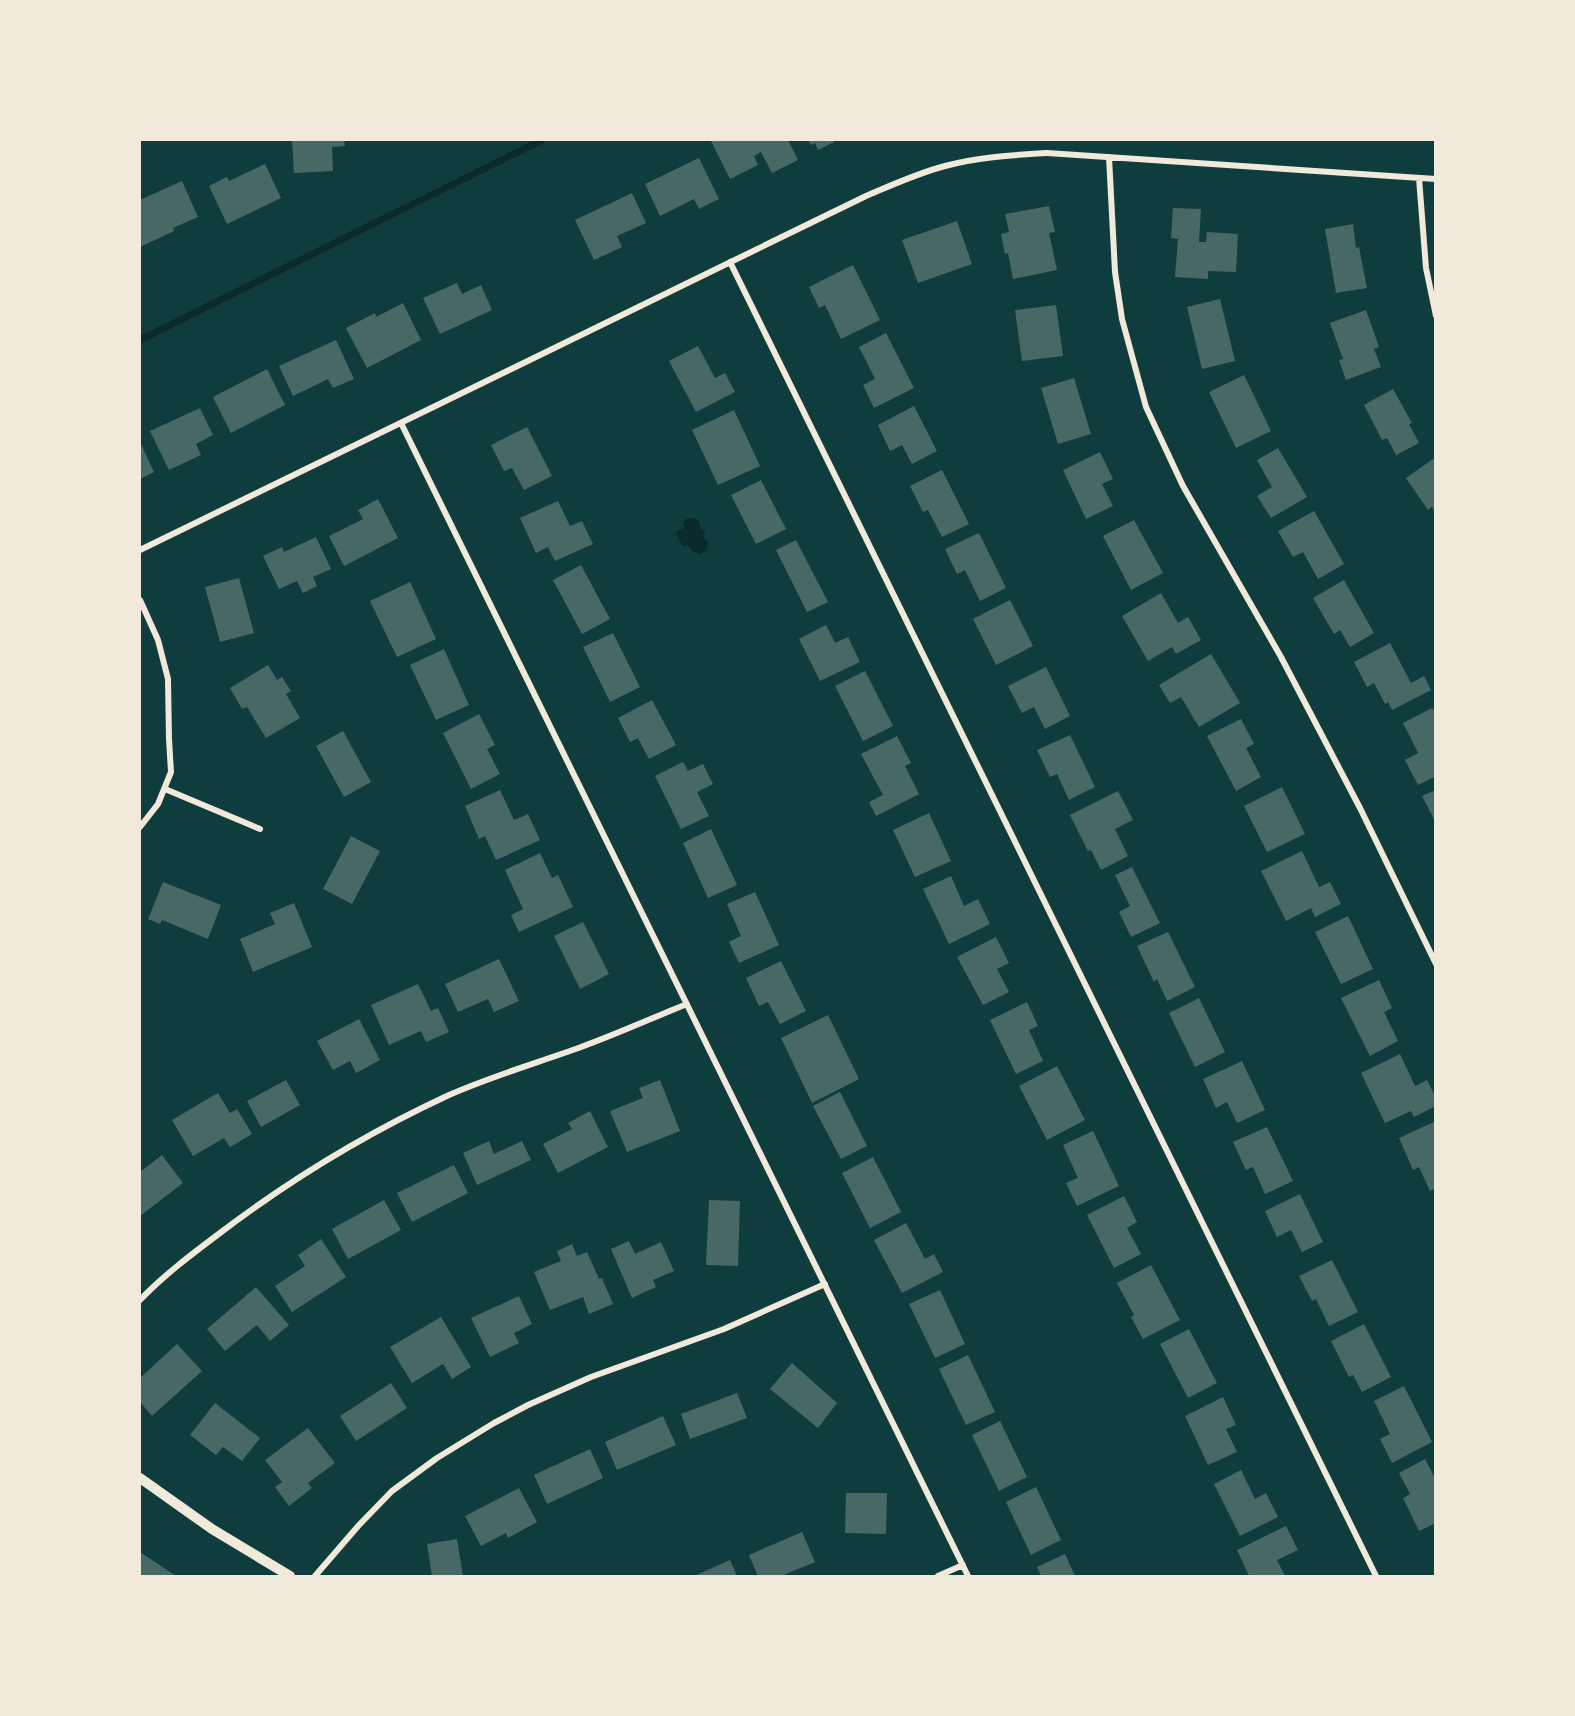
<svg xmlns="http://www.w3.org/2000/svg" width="1575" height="1716" font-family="Barlow,sans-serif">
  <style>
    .water { fill: #0a2a2b }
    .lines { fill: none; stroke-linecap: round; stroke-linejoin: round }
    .stream { stroke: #0a2a2b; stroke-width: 7 }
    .building { fill: #486865 }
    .minor { stroke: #f1e9da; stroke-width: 6 }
    .tertiary { stroke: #f1e9da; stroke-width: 10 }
  </style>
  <rect width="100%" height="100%" fill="#0f3d3e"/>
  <path class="water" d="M691,518L696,519L700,523V528L705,532L704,538L708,543L707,550L700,554L693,552L688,545L683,546L676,535L677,531L684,528L683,524L686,519Z"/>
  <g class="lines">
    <path class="stream" d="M140,340L542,140"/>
  </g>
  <path class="building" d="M292,140H344L345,146L332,147L333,171L294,173Z
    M715,140H788L798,160L772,173L761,152L754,156L758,165L730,179L711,141Z
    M808,140H833L834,142L818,150L815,143L811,145Z
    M699,158L719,199L699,209L694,199L660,216L645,184Z
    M265,164L281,198L227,224L209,186L227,177L229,181Z
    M182,181L198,217L173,228L174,231L140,247V200Z
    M632,193L646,223L617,236L622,247L594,260L575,220Z
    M1049,206L1055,232L1049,233L1057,270L1013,279L1008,253L1005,254L1001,234L1009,232L1005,214Z
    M1173,208L1201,209L1199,242H1206L1207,232L1238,234L1236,272L1208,271V279L1175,277L1178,239L1171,238Z
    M957,221L972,264L918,283L902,240Z
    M1353,224L1356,248L1359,247L1367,288L1336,293L1325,229Z
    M853,265L880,320L841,339L825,305L819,308L809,287Z
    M457,283L462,294L481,285L492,310L440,334L423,298Z
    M1220,299L1235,361L1202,369L1187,307Z
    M403,303L421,340L367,368L346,328L375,313L376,317Z
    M1056,305L1063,356L1022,361L1015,310Z
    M1366,310L1379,347L1374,349L1381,367L1346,380L1339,360L1343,359L1330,323Z
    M886,333L914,388L874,408L863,385L875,379L859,347Z
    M336,340L354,379L333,388L328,379L293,396L279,366Z
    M698,346L715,378L725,373L735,392L696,412L669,361Z
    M267,369L285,405L231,433L213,397Z
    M1244,375L1271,431L1236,448L1209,392Z
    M1074,378L1091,434L1058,444L1041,388Z
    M1393,389L1412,423L1409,424L1419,443L1396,455L1387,438L1382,440L1364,405Z
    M914,406L937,451L912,464L902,445L890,451L878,425Z
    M200,408L213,435L196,444L201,455L169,470L150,431Z
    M734,410L760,466L718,485L692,430Z
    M527,427L552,476L524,490L512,468L504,471L491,445Z
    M140,442L154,472L140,479Z
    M1278,448L1307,497L1271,518L1257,496L1272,487L1257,460Z
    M1100,452L1113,479L1102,484L1113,506L1086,519L1063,470Z
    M1433,459L1436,462V513L1432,507L1428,510L1406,478Z
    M942,470L969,524L942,537L928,510L923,512L910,486Z
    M761,480L786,529L756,544L731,495Z
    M378,499L398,538L344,566L329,536L363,519L358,510Z
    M558,501L570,526L582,521L593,544L555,561L548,547L536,553L520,518Z
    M1314,511L1344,564L1318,579L1303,552L1293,557L1278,531Z
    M1134,520L1163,573L1131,590L1103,536Z
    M979,533L1006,588L980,601L965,570L957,574L945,549Z
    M316,537L331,569L313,577L317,586L303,593L297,581L279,589L263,556L282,547L284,552Z
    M796,540L828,602L807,612L776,550Z
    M581,565L610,619L582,634L553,580Z
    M239,578L254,633L220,642L205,587Z
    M1344,580L1374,633L1350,647L1340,630L1334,634L1313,598Z
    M410,582L436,639L397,657L370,601Z
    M1161,593L1178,623L1188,617L1201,640L1176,654L1172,647L1148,661L1122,616Z
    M1010,600L1033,646L996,665L973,619Z
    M826,625L835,643L848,637L860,662L820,681L799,639Z
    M613,633L640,687L610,702L583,647Z
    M1390,643L1411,683L1424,676L1431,690L1392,710L1388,702L1385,704L1374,683L1367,687L1354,662Z
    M444,649L469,705L436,720L410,665Z
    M1211,654L1240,703L1199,727L1181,697L1170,703L1159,685Z
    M268,665L277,680L282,677L291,691L286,694L300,718L266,738L247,707L242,709L230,688Z
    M1046,667L1070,716L1045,729L1034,707L1022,713L1008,686Z
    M865,671L893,726L863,741L835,686Z
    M652,700L676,745L649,759L638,738L630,742L618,718Z
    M1432,708L1436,713V776L1418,785L1405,760L1418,753L1403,723Z
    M479,714L495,745L487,749L500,774L471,789L443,733Z
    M1241,719L1254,744L1246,748L1261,777L1236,791L1207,736Z
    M343,731L371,782L344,797L316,746Z
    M1070,735L1095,787L1069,800L1057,774L1050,777L1037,750Z
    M897,736L911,763L905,766L919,794L876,816L869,802L883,795L861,754Z
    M683,762L688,771L703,764L713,784L697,792L709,816L681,829L655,776Z
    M1282,787L1305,834L1267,852L1244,806Z
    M500,790L514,820L528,814L540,840L496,860L485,836L479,839L465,806Z
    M1436,790V823L1422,796Z
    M1118,791L1133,820L1115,829L1128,856L1101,870L1091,850L1088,851L1070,815Z
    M929,813L951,861L915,877L893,830Z
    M711,829L737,885L708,898L683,843Z
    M351,836L380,851L352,904L323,889Z
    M1302,851L1319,887L1330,882L1341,904L1315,917L1311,908L1286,921L1261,871Z
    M540,853L552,878L558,875L573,907L519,932L511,915L523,909L505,870Z
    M1132,867L1160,923L1131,937L1119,912L1130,906L1115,875Z
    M951,876L964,906L978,899L990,924L949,944L923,889Z
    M163,882L221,905L208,939L162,920L160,924L148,919Z
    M755,892L779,945L739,963L729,942L741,936L727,904Z
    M294,903L312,947L253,972L240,939L275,924L270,913Z
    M1348,916L1373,969L1341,984L1315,932Z
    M583,922L609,974L580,989L554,936Z
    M1168,932L1195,987L1167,1001L1157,979L1154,982L1137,946Z
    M996,937L1009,963L997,969L1009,992L983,1005L957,957Z
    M499,959L519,1001L494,1012L488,999L458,1012L445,984Z
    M781,961L806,1011L780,1024L768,1002L759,1006L746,978Z
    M1379,980L1392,1008L1384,1012L1398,1041L1370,1056L1341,998Z
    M418,984L431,1011L438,1008L449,1032L426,1042L421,1031L389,1045L371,1005Z
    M1199,998L1225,1052L1195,1067L1169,1013Z
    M1027,1002L1038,1026L1029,1030L1043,1061L1016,1074L990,1020Z
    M828,1015L859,1079L812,1103L781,1038Z
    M359,1019L380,1060L356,1073L350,1061L333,1070L317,1041Z
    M1400,1054L1415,1086L1427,1080L1436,1098V1106L1414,1117L1411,1111L1385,1123L1361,1073Z
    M1242,1061L1265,1110L1237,1123L1227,1102L1216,1108L1203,1079Z
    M1057,1066L1085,1120L1047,1140L1019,1086Z
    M286,1080L300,1105L261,1127L247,1101Z
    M660,1080L680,1131L627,1152L610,1111L643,1098L639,1088Z
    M840,1092L867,1146L841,1159L813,1106Z
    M218,1093L230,1113L237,1109L252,1134L230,1147L224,1138L193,1156L172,1120Z
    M590,1111L608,1147L558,1173L543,1144L572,1129L568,1123Z
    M1436,1121V1188L1430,1191L1419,1167L1413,1170L1399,1138Z
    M1267,1127L1293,1181L1265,1194L1253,1167L1246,1170L1233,1142Z
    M1093,1131L1119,1186L1077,1206L1066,1183L1078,1178L1063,1145Z
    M489,1141L494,1154L522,1141L531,1160L477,1185L463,1153Z
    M162,1155L183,1183L140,1216V1172Z
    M873,1157L901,1212L870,1228L842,1173Z
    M454,1165L468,1193L412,1222L397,1193Z
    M1300,1194L1323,1242L1302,1252L1291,1230L1277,1237L1265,1211Z
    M1124,1196L1137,1222L1127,1228L1141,1254L1114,1268L1087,1215Z
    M384,1200L401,1230L348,1259L332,1229Z
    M709,1200L740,1201L738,1266L706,1265Z
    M906,1223L925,1259L934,1254L943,1272L902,1293L874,1240Z
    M321,1239L346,1277L292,1312L275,1286L305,1266L298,1255Z
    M629,1241L635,1254L661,1242L674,1271L653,1280L656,1287L632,1298L611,1249Z
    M572,1244L577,1256L587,1252L599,1279L602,1278L613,1304L589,1314L583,1297L550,1310L534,1272L561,1261L557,1251Z
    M1332,1260L1358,1312L1329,1326L1316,1299L1312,1301L1299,1276Z
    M1151,1265L1180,1320L1143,1339L1131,1317L1134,1315L1117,1283Z
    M256,1287L289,1325L270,1341L257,1325L225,1351L207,1329Z
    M940,1290L965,1344L935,1358L909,1304Z
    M519,1296L532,1324L514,1333L519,1343L490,1357L471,1318Z
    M441,1317L471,1367L452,1379L443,1364L412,1383L390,1347Z
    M1364,1324L1391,1377L1362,1392L1353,1375L1349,1377L1331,1341Z
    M1189,1329L1217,1383L1188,1398L1160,1344Z
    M177,1344L202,1371L152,1416L140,1402V1378Z
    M968,1355L995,1412L966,1425L939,1369Z
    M792,1363L837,1403L818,1428L770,1389Z
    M391,1383L407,1408L356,1441L340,1416Z
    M1404,1386L1432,1442L1392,1463L1380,1439L1390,1434L1374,1401Z
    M737,1393L747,1418L690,1439L681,1414Z
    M1223,1397L1236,1425L1226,1429L1237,1452L1208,1465L1185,1416Z
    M215,1403L260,1438L242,1461L223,1447L216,1455L190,1435Z
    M663,1416L676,1445L617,1470L605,1442Z
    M1000,1421L1027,1477L999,1491L972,1435Z
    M308,1428L335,1463L308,1483L312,1488L289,1506L275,1487L282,1482L265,1460Z
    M590,1449L603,1478L547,1504L534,1475Z
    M1425,1459L1436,1480V1523L1419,1531L1403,1498L1410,1494L1399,1473Z
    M1241,1470L1255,1499L1266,1493L1278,1517L1240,1536L1214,1484Z
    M1036,1487L1061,1540L1031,1555L1006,1502Z
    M519,1488L537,1522L508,1538L506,1533L481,1546L465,1516Z
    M846,1493H887L886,1534L845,1533Z
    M1286,1526L1298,1550L1277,1560L1285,1576H1249L1237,1550Z
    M802,1532L815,1562L781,1576H758L749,1555Z
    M457,1539L463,1576H432L427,1544Z
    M140,1552L176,1576H140Z
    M1065,1554L1075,1576H1041L1037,1567Z
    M730,1560L737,1576H694Z"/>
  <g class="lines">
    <path class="minor" d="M1109,157L1115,272L1122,319L1146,407L1183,486L1281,657L1360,808L1436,964
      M1419,178L1426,268L1436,316
      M730,262L1376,1576
      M401,423L968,1576
      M140,550L866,196C892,185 918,173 945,166C978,157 1013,155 1047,153L1436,179
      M140,600L158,640L168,679L169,739L171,772L158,804L140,827
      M165,789L260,829
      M140,1300C164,1275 192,1254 220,1233C291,1179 367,1133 449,1095C492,1076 537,1063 581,1047C617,1034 652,1018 687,1004
      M315,1576L359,1525L392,1491L437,1458L494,1423L528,1405L591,1377L724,1329L825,1284
      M938,1576L963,1565"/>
    <path class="tertiary" d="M140,1478L212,1529L290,1576"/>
  </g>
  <rect width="1575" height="1716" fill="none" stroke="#f1e9da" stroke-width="282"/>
</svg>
